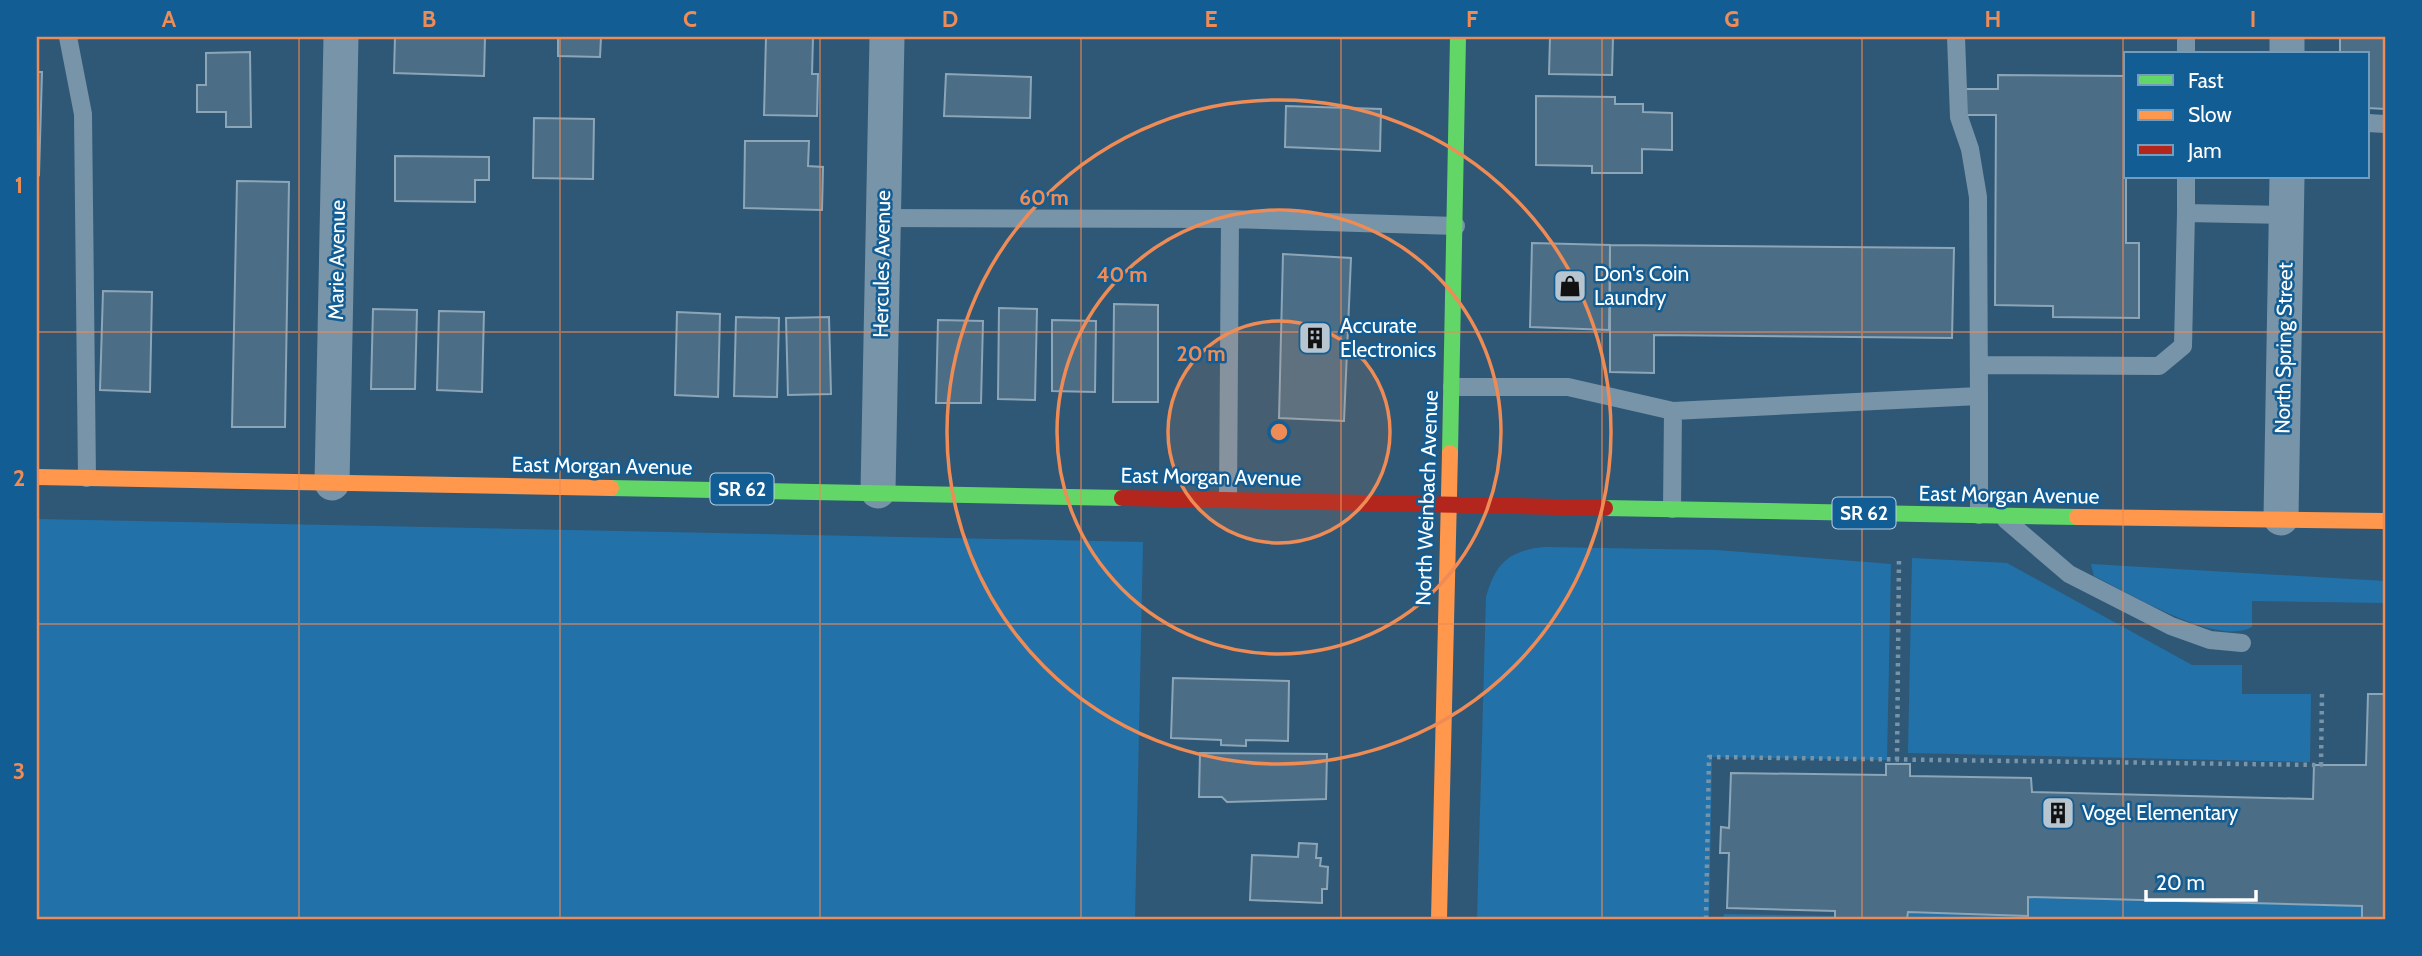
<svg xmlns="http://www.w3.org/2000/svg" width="2422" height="956" font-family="Cabin,sans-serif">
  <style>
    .green { fill: #2272a9 }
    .building { fill: #4c6d86; stroke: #8ca5b7; stroke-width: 2 }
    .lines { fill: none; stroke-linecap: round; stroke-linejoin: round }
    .path { stroke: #7894a9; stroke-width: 4.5; stroke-dasharray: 3.5 5; stroke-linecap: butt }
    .lane { stroke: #7894a9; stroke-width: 18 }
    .street { stroke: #7894a9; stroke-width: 35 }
    .fast { stroke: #63d668; stroke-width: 16 }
    .slow { stroke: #ff974d; stroke-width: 16 }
    .jam { stroke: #b3261e; stroke-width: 16 }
    .grid { fill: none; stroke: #ef8b55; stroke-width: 2; stroke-opacity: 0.55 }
    .ring { fill: none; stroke: #ef8b55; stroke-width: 3.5 }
    .labels { text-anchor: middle; stroke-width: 5; stroke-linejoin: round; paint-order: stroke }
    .shield { fill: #125d94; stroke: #b8cedf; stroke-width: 2 }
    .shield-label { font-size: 19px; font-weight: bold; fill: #fff }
    .street-label { font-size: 21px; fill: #fff; stroke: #125d94 }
    .poi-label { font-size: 21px; fill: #fff; stroke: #125d94; text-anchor: start }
    .centre { fill: #ef8b55; stroke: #125d94; stroke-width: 3.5 }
    .ring-label { font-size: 21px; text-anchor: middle; font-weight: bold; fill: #ef8b55; stroke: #125d94; stroke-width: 5; stroke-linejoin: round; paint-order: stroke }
    .neatline { fill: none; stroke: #ef8b55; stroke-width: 2.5 }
    .grid-label { font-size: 23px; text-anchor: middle; font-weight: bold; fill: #ef8b55 }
  </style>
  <rect width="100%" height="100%" fill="#2f5877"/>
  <path class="green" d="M37,519L1143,542L1135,919H37Z
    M1544,547L1716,550L1891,564L1887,760L1712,757L1709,919H1477L1486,597C1496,563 1508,551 1544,547Z
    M1912,558L2007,563L2192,665H2242V694H2311L2310,762L1908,753Z
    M2091,564L2385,581V603L2252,601V627C2216,647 2130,593 2094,576Z
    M2028,897L2362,906V919H1907L1908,912Z
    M1724,914L1838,916V919H1723Z"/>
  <path class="building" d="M395,37H485L484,76L394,73Z
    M558,37H601L600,57L558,56Z
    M766,37H813L812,74H818L817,116L764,115Z
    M1550,37H1613L1612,75L1549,74Z
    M2340,37H2385V109L2368,108V54H2340Z
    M250,52L251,127H226V112H197V85H206V53Z
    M37,72H42L39,175L37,174Z
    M946,74L1031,77L1030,118L944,116Z
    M1998,75L2126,76V243H2139V318L2053,317V306L1995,305L1996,115H1966V89H1998Z
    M1536,96L1615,97V104H1643V112L1672,113V150L1642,149V173H1592V166L1536,165Z
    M1286,106L1381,109L1380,151L1285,147Z
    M534,118L594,119L593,179L533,178Z
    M745,141H809L808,166L823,167L822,210L744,208Z
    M395,156L489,157V180H475V202L395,201Z
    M237,181L289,182L285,427H232Z
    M1532,243L1610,245L1609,330L1530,327Z
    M1610,245L1954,248L1952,338L1654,335V373L1610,372Z
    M1283,254L1351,258L1344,421L1279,418Z
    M103,291L152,292L150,392L100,390Z
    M1114,304L1158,305V402H1113Z
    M999,308L1037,309L1035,400L998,399Z
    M373,309L417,310L415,389H371Z
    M439,311L484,312L482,392L437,390Z
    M677,312L720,314L718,397L675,395Z
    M736,317L779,318L777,397L734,396Z
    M829,317L831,394L788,395L786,318Z
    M938,320L983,321L981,403H936Z
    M1052,320L1096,321L1095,392L1052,391Z
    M1173,678L1289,681L1288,741L1246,740V746L1221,745V740L1171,738Z
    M2368,694H2385V919H2362V906L2028,897V916L1908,912L1907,919H1835V911L1727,908L1729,853H1720L1721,827L1729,828L1731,773L1886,775V764H1910V776L2031,778L2032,792L2313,799L2314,765H2366Z
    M1200,753L1327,754L1326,799L1227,802L1222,797H1199Z
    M1299,843L1317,844L1316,858H1321L1320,866L1328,867L1327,889H1322V903L1250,900L1252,855L1298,857Z"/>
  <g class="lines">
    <path class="path" d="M1897,760L1899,558
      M1706,919L1709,757L2321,765L2322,694"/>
    <path class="lane" d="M68,37L83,114L87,478
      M1956,37L1959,117L1970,149L1978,197L1979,396
      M2186,37V54
      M2368,123L2385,124
      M2186,177V213L2287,215
      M883,218L1230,219L1456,226
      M1979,365L2159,366L2183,346L2186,213
      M1452,387H1568L1673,411L1672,509
      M1673,411L1979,396V515
      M1228,498L1230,219
      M2006,520L2069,574L2171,626L2210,640L2242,643"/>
    <path class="street" d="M2287,37V54
      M332,483L341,37
      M878,491L887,37
      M2281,518L2287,177"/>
    <path class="fast" d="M1450,453L1458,37
      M611,488L1122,498
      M1605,508L2077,517"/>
    <path class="slow" d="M37,477L611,488
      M2077,517L2385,521
      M1439,919L1450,453"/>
    <path class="jam" d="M1122,498L1605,508"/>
  </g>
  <path class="grid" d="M299,37V919M560,37V919M820,37V919M1081,37V919M1341,37V919M1602,37V919M1862,37V919M2123,37V919M37,332H2385M37,624H2385"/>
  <circle cx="1279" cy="432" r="111" fill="#ef8b55" fill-opacity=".12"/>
  <g class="ring">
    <circle cx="1279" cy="432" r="111"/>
    <circle cx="1279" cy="432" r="222"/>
    <circle cx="1279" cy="432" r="332"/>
  </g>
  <defs>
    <symbol id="shop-square" viewBox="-11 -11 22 22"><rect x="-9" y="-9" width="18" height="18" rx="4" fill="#b6c5cf" stroke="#125d94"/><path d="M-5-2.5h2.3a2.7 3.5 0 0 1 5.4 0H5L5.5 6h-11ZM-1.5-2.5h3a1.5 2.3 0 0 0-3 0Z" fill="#111"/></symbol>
    <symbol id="building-square" viewBox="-11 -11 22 22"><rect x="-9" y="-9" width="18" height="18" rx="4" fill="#b6c5cf" stroke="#125d94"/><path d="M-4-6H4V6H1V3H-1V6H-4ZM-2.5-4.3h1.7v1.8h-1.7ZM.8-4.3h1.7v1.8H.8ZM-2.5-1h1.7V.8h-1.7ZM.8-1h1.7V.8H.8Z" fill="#111"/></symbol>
  </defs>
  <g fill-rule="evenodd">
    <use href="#shop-square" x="1551" y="267" width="38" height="38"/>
    <use href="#building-square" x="1296" y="319" width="38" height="38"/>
    <use href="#building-square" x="2039" y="794" width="38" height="38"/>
  </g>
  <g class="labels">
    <g class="shield">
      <rect x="710.5" y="473.5" width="63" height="31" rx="5"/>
      <rect x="1832.5" y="497.5" width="63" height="31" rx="5"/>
    </g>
    <g class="shield-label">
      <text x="742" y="496">SR 62</text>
      <text x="1864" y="520">SR 62</text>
    </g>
    <g class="street-label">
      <text transform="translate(337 260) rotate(-89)" y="7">Marie Avenue</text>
      <text transform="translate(882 264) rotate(-89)" y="7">Hercules Avenue</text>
      <text transform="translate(2284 348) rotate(-89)" y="7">North Spring Street</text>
      <text transform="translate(602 466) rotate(1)" y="7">East Morgan Avenue</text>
      <text transform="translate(1211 477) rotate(1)" y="7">East Morgan Avenue</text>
      <text transform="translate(2009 495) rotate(1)" y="7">East Morgan Avenue</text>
      <text transform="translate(1427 498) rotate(-88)" y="7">North Weinbach Avenue</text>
    </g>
    <g class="poi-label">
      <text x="1594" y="281">Don's Coin<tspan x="1594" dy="24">Laundry</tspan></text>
      <text x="1340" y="333">Accurate<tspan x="1340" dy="24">Electronics</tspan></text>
      <text x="2082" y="820">Vogel Elementary</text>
    </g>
  </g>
  <circle cx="1279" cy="432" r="10" class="centre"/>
  <g class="ring-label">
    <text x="1044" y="205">60 m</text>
    <text x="1122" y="282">40 m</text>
    <text x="1201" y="361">20 m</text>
  </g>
  <rect width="2422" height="956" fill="none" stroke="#125d94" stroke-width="77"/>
  <rect x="2124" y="52" width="245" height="126" fill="#125d94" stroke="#719ebf" stroke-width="2"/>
  <rect x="2138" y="75" width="35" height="10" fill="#63d668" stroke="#719ebf" stroke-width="2"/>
  <text x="2188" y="88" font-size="21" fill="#ffffff">Fast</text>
  <rect x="2138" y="110" width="35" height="10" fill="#ff974d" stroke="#719ebf" stroke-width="2"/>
  <text x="2188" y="122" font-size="21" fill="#ffffff">Slow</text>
  <rect x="2138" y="145" width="35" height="10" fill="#b3261e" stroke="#719ebf" stroke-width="2"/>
  <text x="2188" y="158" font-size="21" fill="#ffffff">Jam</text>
  <path d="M2146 890v10h110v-10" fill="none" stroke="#ffffff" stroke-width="3.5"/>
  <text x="2156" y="890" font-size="21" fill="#ffffff" stroke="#125d94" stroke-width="5" paint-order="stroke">20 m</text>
  <rect x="38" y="38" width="2346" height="880" class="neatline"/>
  <g class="grid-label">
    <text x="169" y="27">A</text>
    <text x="429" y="27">B</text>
    <text x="690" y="27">C</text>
    <text x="950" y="27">D</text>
    <text x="1211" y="27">E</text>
    <text x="1472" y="27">F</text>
    <text x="1732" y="27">G</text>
    <text x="1993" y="27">H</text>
    <text x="2253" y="27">I</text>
    <text x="19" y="193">1</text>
    <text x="19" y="486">2</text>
    <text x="19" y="779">3</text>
  </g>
</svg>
